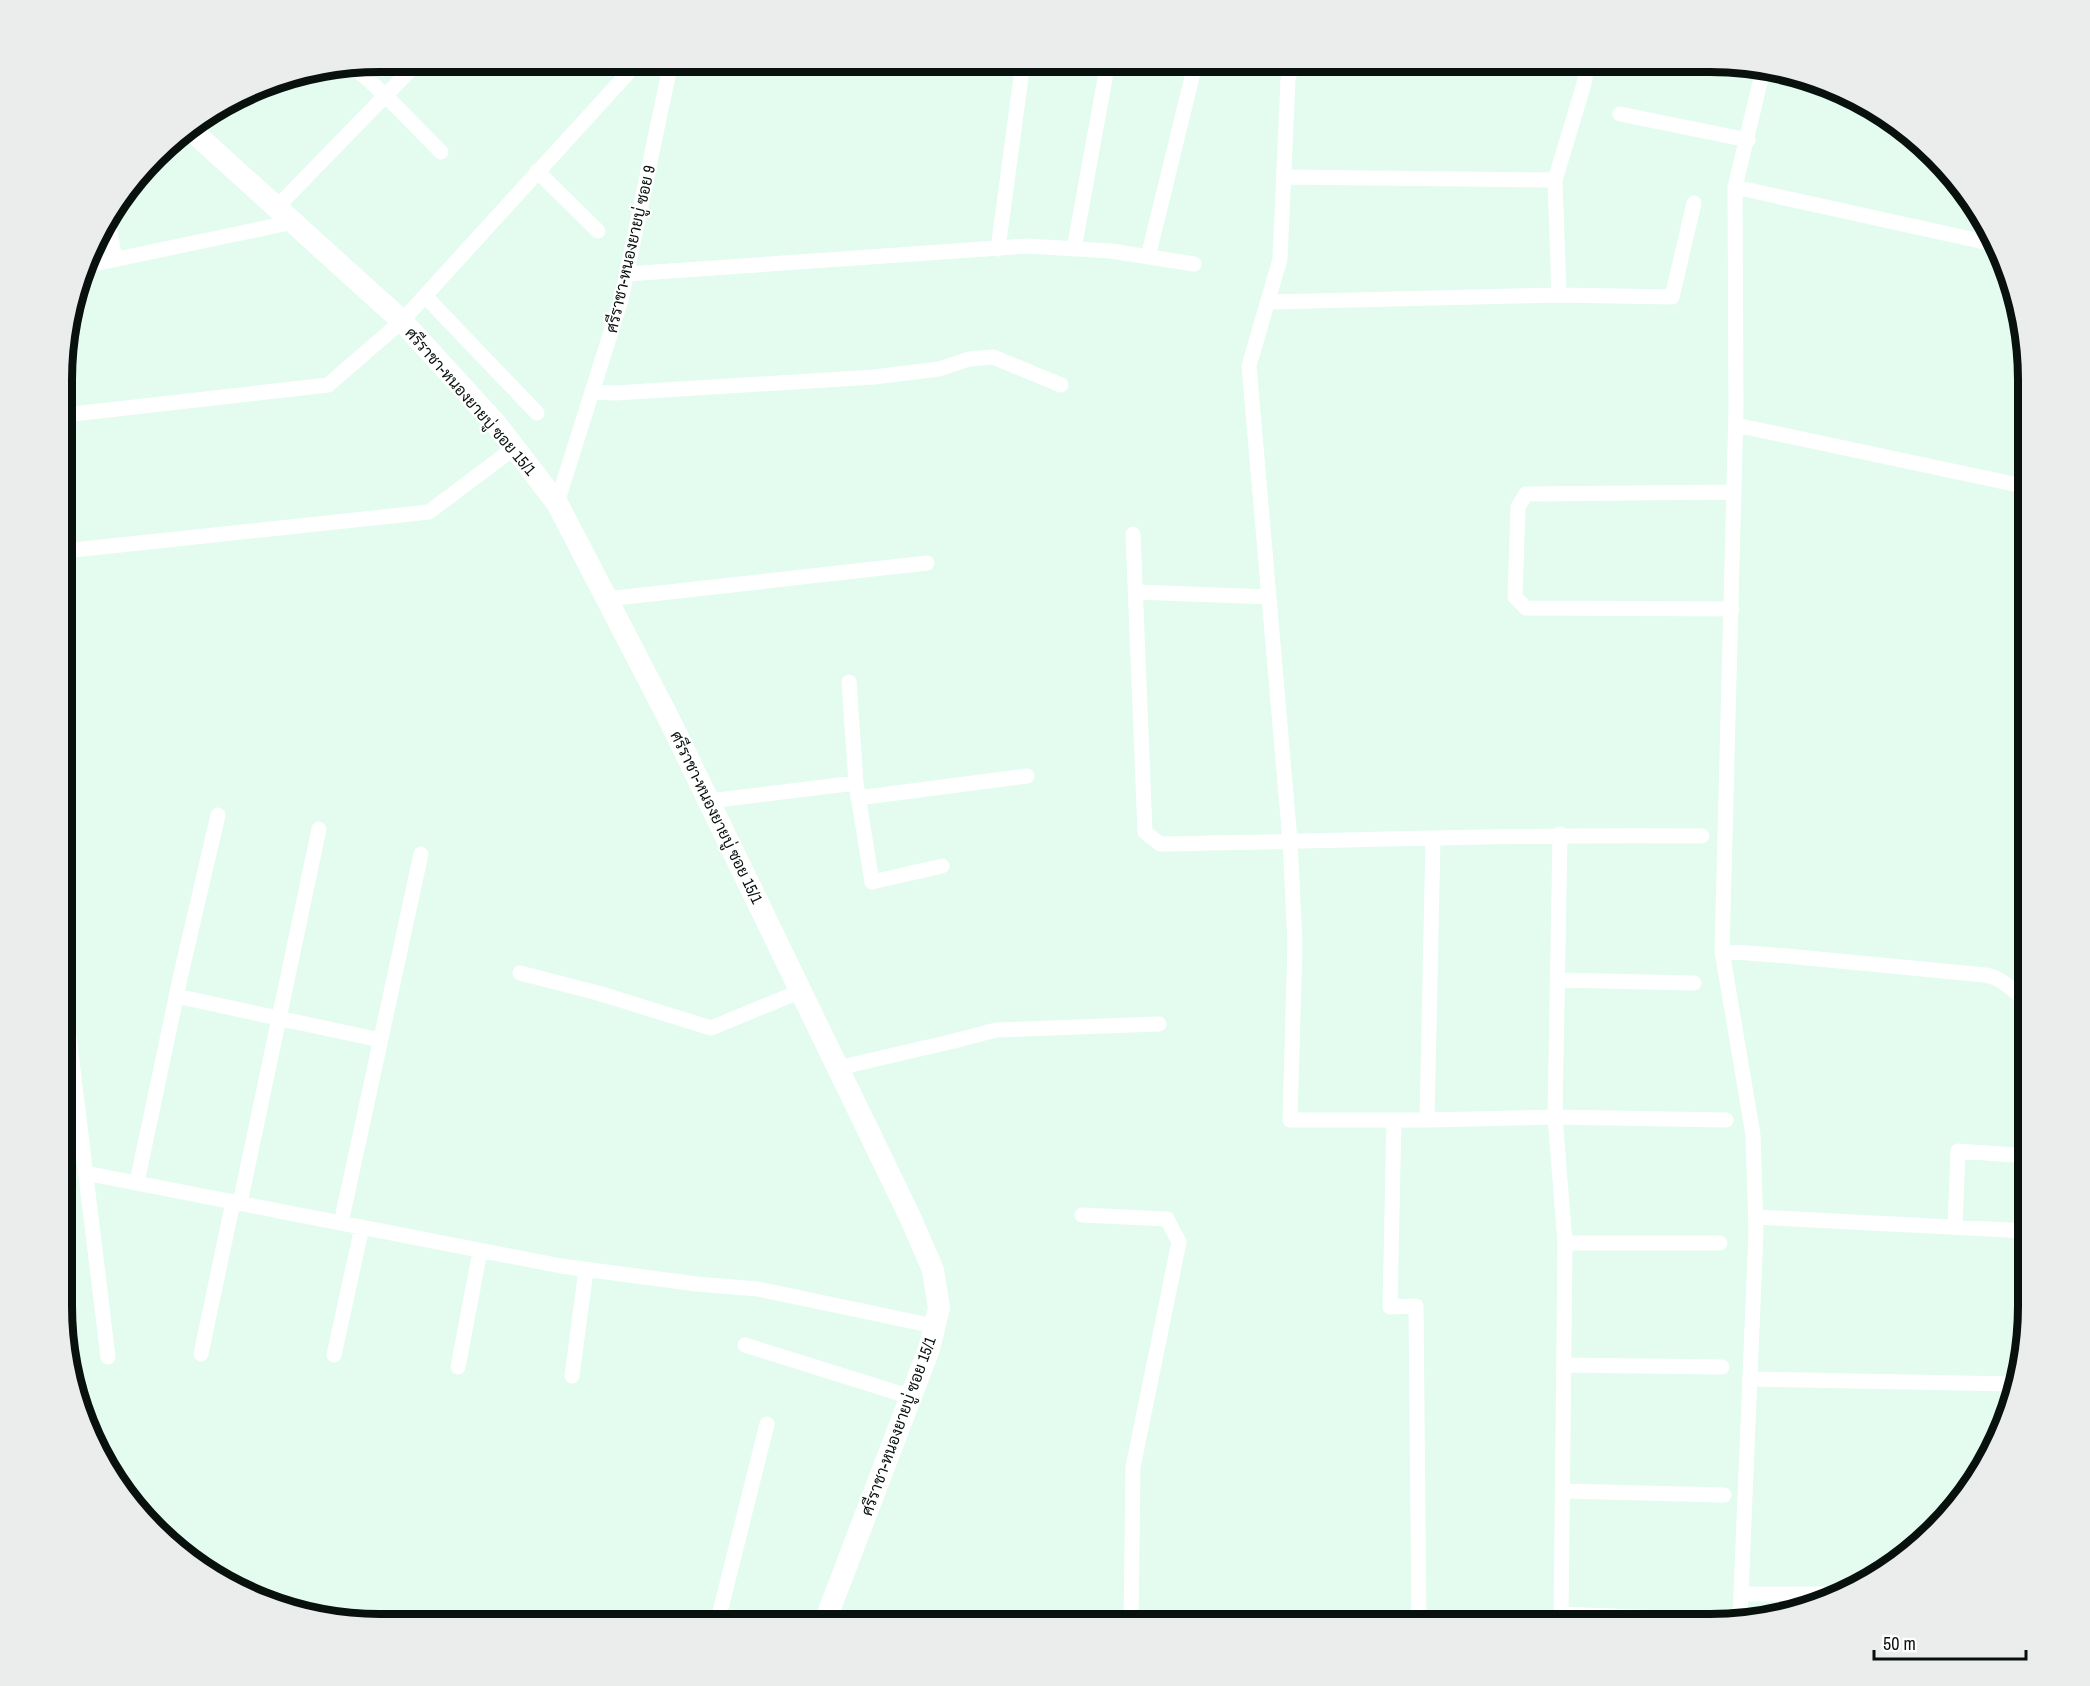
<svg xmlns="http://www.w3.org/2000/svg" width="2090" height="1686" font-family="'Archivo Narrow',Sarabun,sans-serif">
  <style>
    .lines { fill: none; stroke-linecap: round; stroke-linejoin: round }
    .street { stroke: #fff; stroke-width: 15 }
    .secondary { stroke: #fff; stroke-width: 22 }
    .labels { text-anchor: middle; stroke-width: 4.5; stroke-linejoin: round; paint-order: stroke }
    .street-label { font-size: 16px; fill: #08110d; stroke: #fff }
    .rim { fill: none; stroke: #08110d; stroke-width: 8 }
  </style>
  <rect width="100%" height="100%" fill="#e3fcef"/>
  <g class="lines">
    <path class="street" d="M524,62L526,64
      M1293,62L1288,80L1280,259L1249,366L1290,841L1295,943L1290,1120H1427L1555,1117L1726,1120
      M353,66L385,95L441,152
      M1620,114L1748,140
      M537,171L598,231
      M1284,177L1555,180
      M1735,187L1998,245
      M277,207L418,62
      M107,217L115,259
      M998,249L1023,62
      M1074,249L1108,62
      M1148,257L1194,69
      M89,265L293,222
      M627,274L1027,246L1111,251L1194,264
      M1559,295L1555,180L1584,84L1588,62
      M426,297L537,413
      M1268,302L1559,295L1672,297L1694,203
      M592,392L615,393L874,377L939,369L969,359L993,357L1061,385
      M64,415L328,385L402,321L628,73L633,62
      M1736,425L2028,487
      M557,503L621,300L671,62
      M1133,534L1145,832L1160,844C1340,841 1521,834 1702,836
      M64,551L429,512L514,448
      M1136,592L1269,597
      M607,599L927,563
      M1732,609L1526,608L1515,597L1518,507L1526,494L1734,492
      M849,682L856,783L872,882L942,866
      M858,798L1027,776
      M709,801L856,783
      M1560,834L1555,1117L1565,1243L1561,1624
      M1722,951L1787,956L1985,975C2003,978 2014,991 2028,1003
      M520,973L598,993L711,1028L801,991
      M1559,980L1694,983
      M63,987L108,1357
      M176,996L380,1040
      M838,1068L954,1041L996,1030L1159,1024
      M1394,1120L1390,1307L1416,1306L1419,1624
      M1427,1120L1433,839
      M85,1173L561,1266L697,1284L758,1289L934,1326
      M137,1182L181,974L218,815
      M240,1203L319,829
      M1082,1215L1167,1219L1179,1242L1133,1467L1131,1624
      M1756,1217L2028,1231
      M341,1223L421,854
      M1955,1227L1958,1151L2028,1156
      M1565,1243H1720
      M745,1345L911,1397
      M201,1354L233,1202
      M334,1355L362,1227
      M1564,1365L1722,1367
      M458,1367L480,1251
      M572,1376L586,1270
      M1750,1379L2014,1384
      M1563,1491L1724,1495
      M1741,1594H1842
      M1561,1614L1709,1620
      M1740,1618L1756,1232L1753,1135L1722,951L1736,409L1735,187L1763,70
      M717,1624L767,1424"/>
    <path class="secondary" d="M190,129L402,321L496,424L557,503L669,719L911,1219L933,1270L939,1308L929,1349L824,1624"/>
  </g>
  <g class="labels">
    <g class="street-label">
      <text transform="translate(630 249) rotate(-77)" y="6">ศรีราชา-หนองยายบู่ ซอย 9</text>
      <text transform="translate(471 401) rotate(49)" y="6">ศรีราชา-หนองยายบู่ ซอย 15/1</text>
      <text transform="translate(717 817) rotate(64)" y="6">ศรีราชา-หนองยายบู่ ซอย 15/1</text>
      <text transform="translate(898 1426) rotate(-70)" y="6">ศรีราชา-หนองยายบู่ ซอย 15/1</text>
    </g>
  </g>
  <path d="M0 0H2090V1686H0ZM380 72H1710A308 308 0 0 1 2018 380V1306A308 308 0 0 1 1710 1614H380A308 308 0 0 1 72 1306V380A308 308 0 0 1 380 72Z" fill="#ebecec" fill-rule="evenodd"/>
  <path class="rim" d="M380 72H1710A308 308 0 0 1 2018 380V1306A308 308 0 0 1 1710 1614H380A308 308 0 0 1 72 1306V380A308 308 0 0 1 380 72Z"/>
  <path d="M1874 1650v9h152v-9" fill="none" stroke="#08110d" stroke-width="3"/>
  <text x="1883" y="1650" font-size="18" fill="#08110d" stroke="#ffffff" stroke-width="4.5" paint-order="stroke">50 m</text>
</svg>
